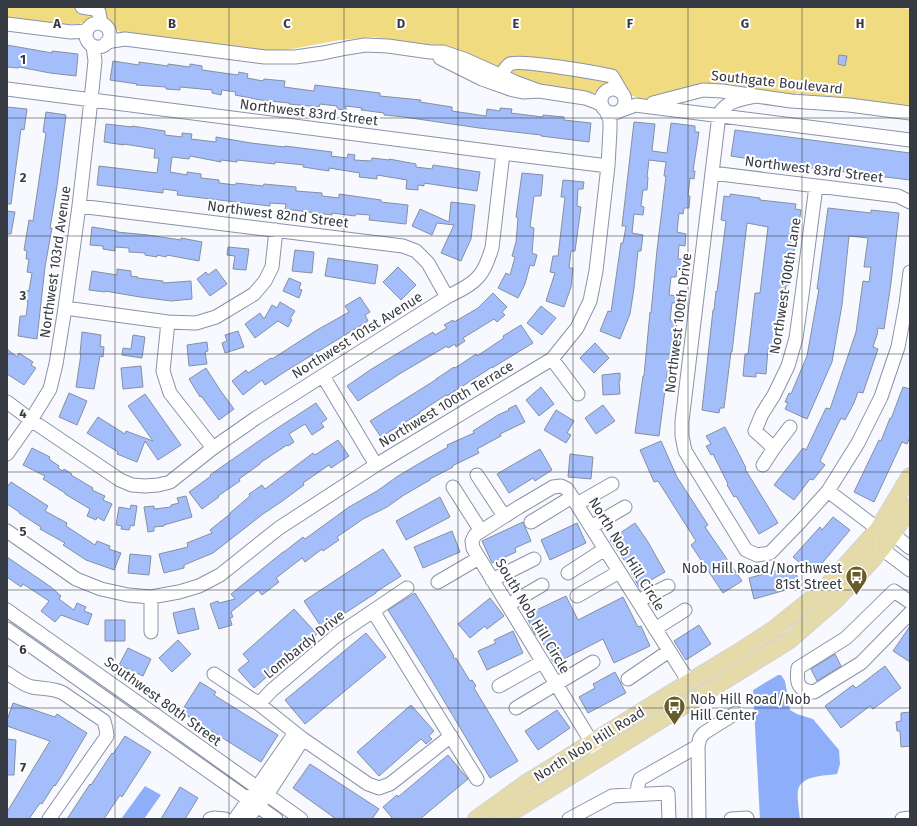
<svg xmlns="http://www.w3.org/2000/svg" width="917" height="826" font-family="'Fira Sans',sans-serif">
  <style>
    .green { fill: #f0db81 }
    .water { fill: #8eaef9 }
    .building { fill: #a3befb; stroke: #868fa2 }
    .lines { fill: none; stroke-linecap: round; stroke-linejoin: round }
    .minor-casing { stroke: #8a93a7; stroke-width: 15 }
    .major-casing { stroke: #d3d4d5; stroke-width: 18 }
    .minor { stroke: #fff; stroke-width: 13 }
    .major { stroke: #e5daa9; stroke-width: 16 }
    .grid { fill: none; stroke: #363a42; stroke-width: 1; stroke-opacity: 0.55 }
    .labels { text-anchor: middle; stroke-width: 4; stroke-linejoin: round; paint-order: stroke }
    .street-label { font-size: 14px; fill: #363a42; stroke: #fff }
    .poi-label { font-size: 14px; fill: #363a42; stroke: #fff; text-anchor: end }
    .grid-label { font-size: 13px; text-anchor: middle; font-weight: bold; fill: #363a42; stroke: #fff; stroke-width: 4; stroke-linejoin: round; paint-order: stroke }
  </style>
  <rect width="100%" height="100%" fill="#f7f9fe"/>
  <path class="green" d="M7,7H896L910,9V107L796,93L795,98L724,89L654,100L641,99L631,95L622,88L609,87L593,93L537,85L441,46L373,37L340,40L286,50L273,51L134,34L120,32L106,21L93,20L78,24H63L7,17Z"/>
  <path class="water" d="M778,675H781L785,681L790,710L797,714L813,719L839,750L840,764L837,774C824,776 802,775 798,790C797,797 799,812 800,819H760L753,690Z
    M145,786L161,795L144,819H121Z"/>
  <path class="building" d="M7,45L52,53V51L78,54L76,76L50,73L19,67L18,68L7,67Z
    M839,55L847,56L845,66L838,64Z
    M113,61L139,65V62L168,66V64L190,67V64L202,66V70L238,75L239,72L248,74L247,78L263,81L264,79L285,81L284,87L314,91L315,85L380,93V96L421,100L420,102L452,107V111L486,116L487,109L500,111V108L512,109L511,113L543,117V115L564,117V120L591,123L589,142L541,136V135L479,128L404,117L384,115V113L361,110L362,108L346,106V110L337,109V106L320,104L319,107L289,104V103L261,100L235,95L236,92L222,90L221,95L212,93V90L180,87V90L166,89V87L136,85L137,84L110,80Z
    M7,107L27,109L24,130L21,129L11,204H7Z
    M46,112L66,115L57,186L50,228H52L45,267L37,339L18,336L20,316H26L28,301L20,300L21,290L29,291L32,273L27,272L29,259H26L27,251L24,250L29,220L33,221L34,214L46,133L43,132Z
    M634,122L655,124L652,151L667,153L671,123L695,126V132H699L693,171H695L694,179L690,178L688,196H690L689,208H684L683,214L679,213L677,232L686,234L685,246L679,245L678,259H684L682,271L677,270L676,277H671L669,295L678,296V303H672L670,321L677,322L672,358H671L670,367H668L659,436L635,433L643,376H644L650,312L651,313L657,250L666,176H664L666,162L649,160L647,177H648L647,190H643L641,206L644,207L643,215L634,214L632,233L643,235L641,251H638L634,288L630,314L620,339L600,331L608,311L611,312L621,243H623L626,226H622Z
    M106,124L132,127V126L165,131V135L182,137V133L192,134L191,139L216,142V137L251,143L285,147V146L332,152L331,156L347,158L348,154L355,155L354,160L371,161L372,158L389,160V159L416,164V167L432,169L433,165L480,172L477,191L424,183V186L418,185V190L406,189L407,180L377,175V179L359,177L360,173L329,168V171L303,167L304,165L275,162V164L237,160V162L221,160V162L190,156L189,159L172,157L170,172L187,175V172L201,174V178L219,180V183L236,185V183L263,186L264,184L296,187V191L322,193V196L339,198V194L381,200V202L408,205L406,224L369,220L370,215L356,214L355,216L332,213V215L285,209L286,204L270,203V206L177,195L178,191L163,189V193L97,185L99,166L157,173L159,158H154L155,149L124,144V145L104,142Z
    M735,130L910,153V180L788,165L731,156Z
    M522,173L543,175L541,196H534L530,227L534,228L532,253L537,255L534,266L530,265L525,284L518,298L498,288L506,273L510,275L515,257L512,256L516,242L518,218L516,217Z
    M563,180L584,182L583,189H578L577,206L581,207L575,251H571L569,268H573L571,287L564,307L546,301L555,273L550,272L553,256H558L565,197H561Z
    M730,194L760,198V200L796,204L795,209L801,210L798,231L792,230L790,243L795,244L789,285H786L783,312H781L778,338H779V345L775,344L774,349H768L766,374L756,373V377L743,376L745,354H748L755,293H760L768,227L747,223L732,352H731L724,408H720L719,413L702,410L713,310H714L716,291L717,292L726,221L721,220L724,196L730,197Z
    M451,202L475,205L471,239L461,261L441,253L454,225L437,223L432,235L412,226L420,209L449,222Z
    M828,208L871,213V210L899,213L891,283L884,329L878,328L877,335L873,347L878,349L863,393L858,392L854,403L845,420L841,418L820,461L825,465L813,480L810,479L794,500L774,485L803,448L806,450L826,408L830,409L856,332L863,281L869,282L871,267H864L868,238L849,236L842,305L832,362L807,419L785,409L788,403L785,402L789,393L791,394L807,356L819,289H817Z
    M7,211L15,212L11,234H7Z
    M92,227L117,231V232L148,235L181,240V238L202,242L199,261L167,255L166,257L157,255V257L145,255V253L129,252V248L115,247V251L103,249V246L90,245Z
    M228,247L249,249L246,270L233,269L235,256L227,255Z
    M295,250L314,252L312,273L292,271Z
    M328,258L378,265L375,284L325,276Z
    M398,267L416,285L401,300L383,282Z
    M117,269L131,271V276L138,277L137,278L163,281V283L191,281L192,299L171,301L140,297L105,291V292L89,290L92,271L117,275Z
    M216,269L227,284L210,296L197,279L206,272L208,275Z
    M289,278L301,283L299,289L302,290L299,298L283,291Z
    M493,293L507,307L502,312L505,315L497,322L494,319L463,338L465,341L456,347L455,344L448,348L447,346L401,373L358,401L347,386L370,370L433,332L435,335L447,328L444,325L453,320L454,322L478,308Z
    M360,297L370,312L365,315L368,321L286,371L265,385L262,380L243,395L232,381L246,370L248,373L271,358L272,359L317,330L349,312L345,306Z
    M280,302L295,311L290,319L292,320L288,327L278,321L255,338L245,324L260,313L264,319L272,305L277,308Z
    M541,306L556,318L542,335L527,323Z
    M521,325L533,343L492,368V367L469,382L447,396L446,395L420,412V413L402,424L381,437L370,421L437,379H436L454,367L455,368L476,354L477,356L504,338L503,336Z
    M238,331L244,347L225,353L222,343L227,341L225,335Z
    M82,332L101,335L100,346L104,347L103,357L100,356L94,389L76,387L81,354H80Z
    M133,335L145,337L142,358L122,355L123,348L131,349Z
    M207,342L208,351L205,352L207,364L189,366L187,345Z
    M595,343L609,358L594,373L580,358Z
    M7,349L17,357L19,353L33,362L31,365L36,368L24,385L7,374Z
    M141,366L143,387L123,389L121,368Z
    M206,368L220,390L234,409L219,420L201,396L200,397L189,379Z
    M620,373V381H619L620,394L603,395L602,375Z
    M541,387L554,404L539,416L526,400Z
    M903,387L910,389V437L907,444L902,442L874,502L854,492L879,440L881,441L890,418L891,419Z
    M69,393L87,401L77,425L59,417Z
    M145,394L181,445L158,460L145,441L137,462L117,454L118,452L87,433L98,417L125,434L126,431L153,441L128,406Z
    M316,403L327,419L321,423L324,427L312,435L305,424L289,434L294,442L288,446L287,445L260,463V464L239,479L240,481L218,496L219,497L202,509L189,492L211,476L210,475L276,429Z
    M516,405L525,422L500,434L501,436L477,449L479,453L452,466L453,467L430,479V480L404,495L387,507L363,519L337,537L339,540L323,551L322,549L305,562L302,558L276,578L279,582L262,595L258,590L231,612L233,617L230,618L232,625L219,629L210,604L218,601L219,603L235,599L231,594L283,552H284L303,537L305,539L349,507L377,491L398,476L425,460L448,447L447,445L474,433L473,431L498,415L509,410L508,409Z
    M603,405L615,421L596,434L585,418Z
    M556,410L574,421L567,433L571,435L566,443L544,430Z
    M725,427L746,468L745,469L778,523L759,534L736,496L734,497L727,485L728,484L713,454L711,455L706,446L711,444L706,436Z
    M338,440L349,456L331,468L329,465L303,483L304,485L281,502L263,514L213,553L184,565V568L164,573L159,554L188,547L187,543L212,533L210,530L230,514V513L250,496L249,494L262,485L265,489L313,453L315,455Z
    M661,441L677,477L708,525L705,527L742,581L723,593L691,545L696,541L658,481L654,482L640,450Z
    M32,448L50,457L49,459L59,466L58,468L63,471L64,469L72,474L71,475L93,488L92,490L105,496L103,500L112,504L104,521L97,517L96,520L87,516L90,509L65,494V493L43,479L45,476L23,465Z
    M540,449L552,470L535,481L533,478L509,493L497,474Z
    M570,454L593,457L591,479L568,477Z
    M11,482L48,506L45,511L67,523L66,526L95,545L97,541L110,546L109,549L121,553L114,570L86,560L63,545L65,543L40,529L41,527L19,513V512L7,504V487Z
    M186,496L192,517L164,525V526L154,527V531L148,532L144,507L154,506V509L171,507V505L179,503L177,498Z
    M440,497L450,517L406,540L396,521Z
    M131,505L137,506L134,526L131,525L129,530L121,529L122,526L116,525L119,507L130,509Z
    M833,517L850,530L813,574L793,557L820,527L822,530Z
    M523,522L531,541L515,548L516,552L492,563L482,541Z
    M577,523L586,543L550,560L541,540Z
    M635,523L648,542L665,572L639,587L628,567H629L610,540Z
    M452,531L460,552L423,568L414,547Z
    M383,549L401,576L376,592V593L322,628L304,601Z
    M130,554L151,556L149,575L128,573Z
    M7,557L51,587L61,596L59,599L74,610L77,603L86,607L84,611L92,614L88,625L61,615L55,622L41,611L49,601L23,584L21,587L7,577Z
    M794,566L800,586L754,599L749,578Z
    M415,593L454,656L453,657L454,659L456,658L470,681L472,680L476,686L474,688L518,761L490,778L428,674L388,610Z
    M566,596L578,620L623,597L638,627L641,626L650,646L614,663L603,639L554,664L538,633L535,635L526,615Z
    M490,598L504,616L487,629L485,626L470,638L458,624Z
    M194,608L199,629L178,634L173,613Z
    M294,609L317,634L307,643L303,639L290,651L293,654L254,688L238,670L249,661L243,654Z
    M105,620H125V641H105Z
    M699,625L711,644L686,660L674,641Z
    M910,626V662L893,651Z
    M513,631L523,653L487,670L478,651L496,643L494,640Z
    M366,633L386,657L305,724L285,700Z
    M178,640L191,654L172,672L159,658Z
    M128,648L151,659L143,676L119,665Z
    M835,654L841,666L817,681L811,669Z
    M885,666L901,688L873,709L870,706L841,728L825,706L853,685L856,688Z
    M615,672L626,693L588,713L579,697L595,688L593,684Z
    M200,682L216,692L214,695L278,735L261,762L181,712Z
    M13,703L55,717L57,714L87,733L61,777L55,786L54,785L42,804L40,803L29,819H7V812L50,741L7,726V720Z
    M411,705L434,731L429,736L432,739L426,744L421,739L379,776L357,752Z
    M557,710L570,728L538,750L525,731Z
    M910,712V746L901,747L900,731H897L896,722L901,721V713Z
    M125,736L151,752L122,797L120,795L104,819H67L90,784L91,785L112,753L113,754Z
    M7,739L16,740L14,775H7Z
    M448,755L468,779L420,819H393L383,807L397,795L398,797Z
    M310,764L379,809L372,819H336L293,788Z
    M180,787L198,798L185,819H161Z"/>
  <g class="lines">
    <defs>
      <path id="minor" d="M82,7L94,9L99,12L101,24
        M86 35a12 12 0 1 1 24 0a12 12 0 1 1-24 0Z
        M7,24L71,32L87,31
        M106,43L112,41L125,39L265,57H295L323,53L347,48L365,45L388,46L430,52H443L464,59L515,82L539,91
        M440,58L482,79L513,90L523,92L539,91L585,98L596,102L602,105
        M501,76C503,72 506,66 510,64C519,59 597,73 612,76L622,93
        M7,89L503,153L608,166
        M601 101a12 12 0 1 1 24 0a12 12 0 1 1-24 0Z
        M756,96C742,99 725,101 719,115L682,421V436L685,451L746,550L757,555L770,553L801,521L828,491L858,443L881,397L898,347L906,304L910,272
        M653,103L703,90L722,91L791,101L849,105L910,113
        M622,110L636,105L643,106L910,140
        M712,173L898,196L910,202
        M79,206L403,246L416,251L428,263L447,297
        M65,308L168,322L196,323L216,317L254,294L265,281L272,267L276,230
        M168,322L163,371L170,393L213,448
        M552,359L578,394
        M323,376L376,465
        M7,402L31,420L120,480L132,485L145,486L158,485L170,482L213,448L256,418L447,297C458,291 471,286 479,276C486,268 489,257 492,248L503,153
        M790,427L774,448L755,431L762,414L774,395L788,366L796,338L802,295L816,186
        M7,454L31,420L50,389L56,364L65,308L79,206L91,100L95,61L93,46
        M763,465L774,448
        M477,475L504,516
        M453,487L481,531
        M828,491L878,529L893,534L910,548
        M577,504L612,484
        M531,522L572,497
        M591,527L625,507
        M7,531L76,579L101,589L128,595L151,597L179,592L199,586L220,575L279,528L376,465L552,359L577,328L590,301L596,271L608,166L610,130V120L606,111
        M880,540L882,549L910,570
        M568,573L605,549
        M492,580L534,559
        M438,582L479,558
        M577,596L619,572
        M638,601L668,586
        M910,602L894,591L846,638L798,668C796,683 798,691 814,692L861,663L910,613
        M508,605L542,585
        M7,610L157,716L301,819
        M373,611L477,779
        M7,629L276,819
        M655,629L685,610
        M151,632V597
        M7,673C15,678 23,685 32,687C43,689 53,688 63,693L104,721L106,729L107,736L49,819
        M214,674L259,704L303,739L368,784L379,788L390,784L451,736
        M628,679L669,651
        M499,686L542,662
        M259,704L272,690L336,636L407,588
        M516,708L593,662
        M597,751L473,548L472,541L475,535L519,507L553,487L561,486L567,489L689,682
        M637,795L638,785L640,779L698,746
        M210,819L214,818L225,819
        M235,819L295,733
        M247,819L267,795L303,739
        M569,819L612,796L668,793L669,819
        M699,819L698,746L700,738L704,733L736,713
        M731,819L747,818
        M902,819L910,818"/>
      <path id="major" d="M476,819L526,783L591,743L689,682L737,653L774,629L826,587L878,529L910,476
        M501,819L790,640L837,599L882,549L893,534L910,507"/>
    </defs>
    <use href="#minor" class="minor-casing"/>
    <use href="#major" class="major-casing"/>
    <use href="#minor" class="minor"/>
    <use href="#major" class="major"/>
  </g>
  <path class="grid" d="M115,7V819M229,7V819M344,7V819M458,7V819M573,7V819M688,7V819M802,7V819M7,118H910M7,236H910M7,354H910M7,472H910M7,590H910M7,708H910"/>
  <defs>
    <symbol id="bus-pin" viewBox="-11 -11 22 30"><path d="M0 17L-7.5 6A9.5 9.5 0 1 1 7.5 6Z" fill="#675c28" stroke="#fff"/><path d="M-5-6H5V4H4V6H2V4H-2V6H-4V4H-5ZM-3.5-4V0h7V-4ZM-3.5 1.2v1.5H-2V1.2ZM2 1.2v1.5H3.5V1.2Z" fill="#fff"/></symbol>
  </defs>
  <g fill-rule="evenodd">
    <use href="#bus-pin" x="844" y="564" width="25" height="34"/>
    <use href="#bus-pin" x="662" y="694" width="25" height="34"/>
  </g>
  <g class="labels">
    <g class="street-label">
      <text transform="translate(777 82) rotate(6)" y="5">Southgate Boulevard</text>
      <text transform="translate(309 112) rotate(7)" y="5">Northwest 83rd Street</text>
      <text transform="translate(814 169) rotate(7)" y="5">Northwest 83rd Street</text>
      <text transform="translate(278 214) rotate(7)" y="5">Northwest 82nd Street</text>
      <text transform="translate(55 262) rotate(-82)" y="5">Northwest 103rd Avenue</text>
      <text transform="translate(785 286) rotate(-81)" y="5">Northwest 100th Lane</text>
      <text transform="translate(678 323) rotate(-83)" y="5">Northwest 100th Drive</text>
      <text transform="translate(357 335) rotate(-32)" y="5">Northwest 101st Avenue</text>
      <text transform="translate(446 404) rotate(-31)" y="5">Northwest 100th Terrace</text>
      <text transform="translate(627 554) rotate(58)" y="5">North Nob Hill Circle</text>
      <text transform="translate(533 616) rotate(59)" y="5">South Nob Hill Circle</text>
      <text transform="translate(304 644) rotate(-39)" y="5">Lombardy Drive</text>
      <text transform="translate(163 701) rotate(36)" y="5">Southwest 80th Street</text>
      <text transform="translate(589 744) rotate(-32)" y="5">North Nob Hill Road</text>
    </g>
    <g class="poi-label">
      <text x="842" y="573">Nob Hill Road/Northwest<tspan x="842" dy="16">81st Street</tspan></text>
      <text x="690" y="704" text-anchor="start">Nob Hill Road/Nob<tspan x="690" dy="16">Hill Center</tspan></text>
    </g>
  </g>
  <g class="grid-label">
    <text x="57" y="28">A</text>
    <text x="172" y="28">B</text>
    <text x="287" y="28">C</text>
    <text x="401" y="28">D</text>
    <text x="516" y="28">E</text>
    <text x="630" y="28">F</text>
    <text x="745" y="28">G</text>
    <text x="860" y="28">H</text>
    <text x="23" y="64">1</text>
    <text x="23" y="182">2</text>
    <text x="23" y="300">3</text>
    <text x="23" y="418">4</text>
    <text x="23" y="536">5</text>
    <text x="23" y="654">6</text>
    <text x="23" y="772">7</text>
  </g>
  <rect width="917" height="826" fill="none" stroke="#363a42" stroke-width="16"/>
</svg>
